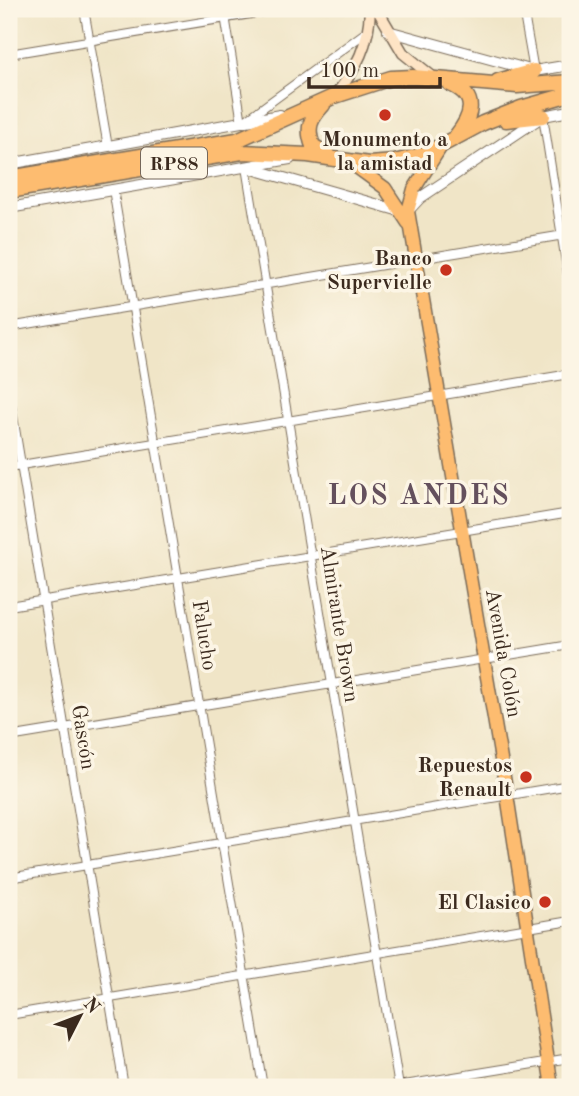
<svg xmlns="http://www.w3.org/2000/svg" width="579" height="1096" font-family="'Old Standard TT',serif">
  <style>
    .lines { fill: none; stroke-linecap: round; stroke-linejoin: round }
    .minor-casing { stroke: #7a6b59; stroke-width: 10 }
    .tertiary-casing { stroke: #7a6b59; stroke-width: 12 }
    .secondary-casing { stroke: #7a6b59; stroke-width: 13 }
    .primary-casing { stroke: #7a6b59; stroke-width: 15 }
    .trunk-casing { stroke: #7a6b59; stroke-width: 17 }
    .minor { stroke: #fff; stroke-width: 8 }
    .tertiary { stroke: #fff; stroke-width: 10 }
    .secondary { stroke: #fee4c5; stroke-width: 10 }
    .primary { stroke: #fdbc6f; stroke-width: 12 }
    .trunk { stroke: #fdbc6f; stroke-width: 14 }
    .poi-dot { fill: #c8321e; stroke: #fcf5e5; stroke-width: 2.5 }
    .labels { text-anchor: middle; stroke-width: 7; stroke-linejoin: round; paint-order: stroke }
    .shield { fill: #fcf5e5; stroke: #75675a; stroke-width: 2 }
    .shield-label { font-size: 19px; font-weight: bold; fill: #3b2a1e }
    .poi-label { font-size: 21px; font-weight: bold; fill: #3b2a1e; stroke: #fcf5e5; text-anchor: end }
    .street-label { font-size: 21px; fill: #3b2a1e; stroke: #fcf5e5 }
    .district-label { font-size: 28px; font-weight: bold; letter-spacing: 2px; fill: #64505d; stroke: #fcf5e5 }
  </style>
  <rect width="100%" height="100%" fill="#fcf5e5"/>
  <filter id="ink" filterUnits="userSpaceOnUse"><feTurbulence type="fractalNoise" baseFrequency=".0143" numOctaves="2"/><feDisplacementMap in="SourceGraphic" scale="14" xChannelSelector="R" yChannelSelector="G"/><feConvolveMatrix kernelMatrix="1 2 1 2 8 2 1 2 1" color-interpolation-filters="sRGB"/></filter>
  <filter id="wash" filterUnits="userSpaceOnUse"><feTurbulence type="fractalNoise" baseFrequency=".00686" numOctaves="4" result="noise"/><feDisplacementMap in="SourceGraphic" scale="28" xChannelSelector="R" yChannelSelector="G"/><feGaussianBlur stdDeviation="1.57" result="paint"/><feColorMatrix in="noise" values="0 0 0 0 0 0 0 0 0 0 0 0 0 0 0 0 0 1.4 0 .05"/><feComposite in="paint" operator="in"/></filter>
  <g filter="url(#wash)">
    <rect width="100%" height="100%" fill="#f0e5c7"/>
  </g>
  <g filter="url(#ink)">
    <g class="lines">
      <defs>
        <path id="minor" d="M84,9L108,147
          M224,9L242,123L369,30
          M523,9L534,71
          M9,54L281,9
          M543,116L570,288
          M246,167L399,1087
          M113,189L263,1087
          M9,327L570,234
          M9,392L124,1087
          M9,467L570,374
          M9,606L570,513
          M9,737L570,645
          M9,878L570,785
          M9,1015L570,921
          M392,1087L570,1058"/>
        <path id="tertiary" d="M388,31L534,71L570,65
          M9,164L280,115
          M249,168L400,211
          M9,208L290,159
          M408,211L420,198L543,116L570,111"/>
        <path id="secondary" d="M377,9L403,53L434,78
          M335,96C357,67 369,45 370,9"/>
        <path id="primary" d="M442,145L414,189L408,211L507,795L552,1087
          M352,164L385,188L408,223"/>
        <path id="trunk" d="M498,81L534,71
          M450,84C479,96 472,116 456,136
          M323,105C310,119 306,128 313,146L327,154
          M506,120L543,116
          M9,178L237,140L335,96L391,78L413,77L517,86L570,82
          M9,191L242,152L308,155L369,164L395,162L425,154L483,123L521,108L570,94"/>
      </defs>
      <use href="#minor" class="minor-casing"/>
      <use href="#tertiary" class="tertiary-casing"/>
      <use href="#secondary" class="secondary-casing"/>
      <use href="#primary" class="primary-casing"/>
      <use href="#trunk" class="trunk-casing"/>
      <use href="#minor" class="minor"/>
      <use href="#tertiary" class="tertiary"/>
      <use href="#secondary" class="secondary"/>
      <use href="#primary" class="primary"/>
      <use href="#trunk" class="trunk"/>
    </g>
  </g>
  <g class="poi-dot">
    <circle cx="385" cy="115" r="7"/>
    <circle cx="446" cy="270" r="7"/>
    <circle cx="526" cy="777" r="7"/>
    <circle cx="545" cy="902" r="7"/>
  </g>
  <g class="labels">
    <rect class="shield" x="141" y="147.5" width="66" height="31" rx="5"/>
    <g class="shield-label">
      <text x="174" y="170">RP88</text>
    </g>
    <g class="poi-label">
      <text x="385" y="146" text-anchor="middle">Monumento a<tspan x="385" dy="24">la amistad</tspan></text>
      <text x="432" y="265">Banco<tspan x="432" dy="24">Supervielle</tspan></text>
      <text x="512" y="772">Repuestos<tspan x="512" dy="24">Renault</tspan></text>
      <text x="531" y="909">El Clasico</text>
    </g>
    <g class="street-label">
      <text transform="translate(340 624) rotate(81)" y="7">Almirante Brown</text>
      <text transform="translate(205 635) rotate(81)" y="7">Falucho</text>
      <text transform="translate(504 653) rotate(80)" y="7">Avenida Colón</text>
      <text transform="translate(84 737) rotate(81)" y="7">Gascón</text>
    </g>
    <g class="district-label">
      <text x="419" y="504">LOS ANDES</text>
    </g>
  </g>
  <rect width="579" height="1096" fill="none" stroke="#fcf5e5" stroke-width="35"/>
  <g transform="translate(80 1016) rotate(48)" stroke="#fcf5e5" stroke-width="5" paint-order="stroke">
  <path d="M0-5L12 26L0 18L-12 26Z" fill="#3b2a1e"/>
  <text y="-10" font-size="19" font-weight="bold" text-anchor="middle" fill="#3b2a1e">N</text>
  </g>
  <path d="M309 77v10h131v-10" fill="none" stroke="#3b2a1e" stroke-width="3.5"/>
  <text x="320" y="77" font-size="21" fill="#3b2a1e" stroke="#fcf5e5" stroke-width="5" paint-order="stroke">100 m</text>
</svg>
